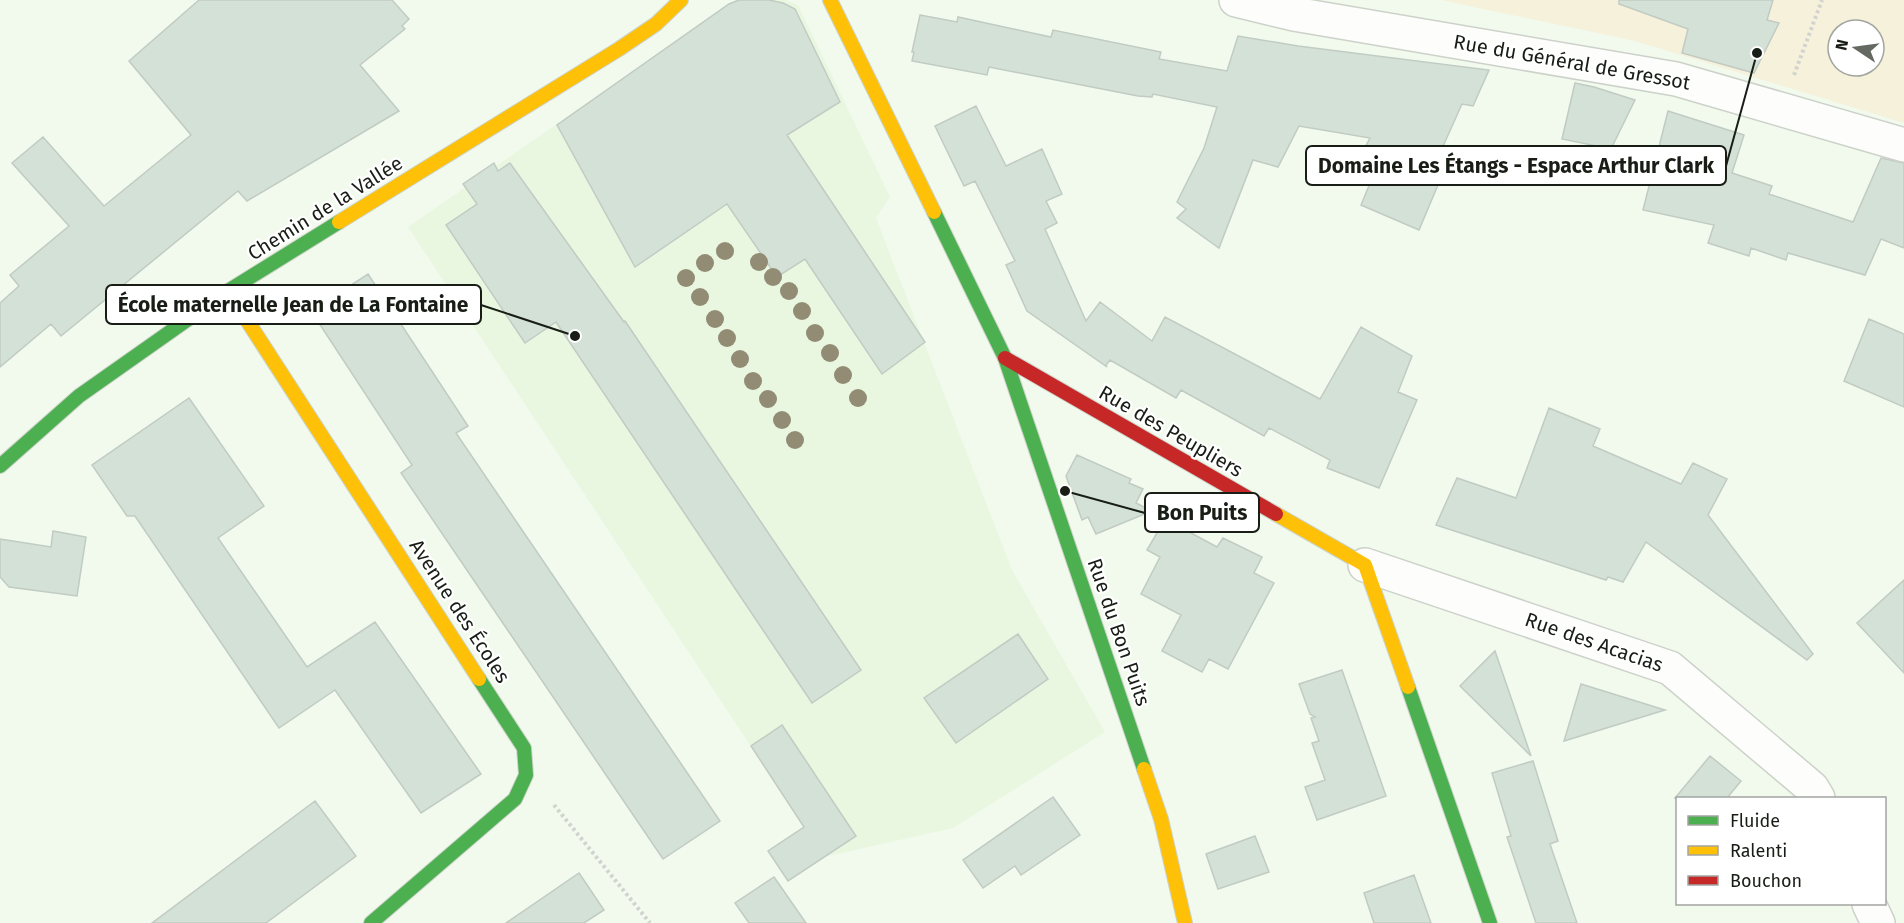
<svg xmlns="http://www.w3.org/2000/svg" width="1904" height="923" font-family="'Fira Sans',sans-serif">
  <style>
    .built { fill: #e9f7e1 }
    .green { fill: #f6f1db; fill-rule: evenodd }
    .building { fill: #d3e1d6; stroke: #c2cbc3; stroke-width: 1.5 }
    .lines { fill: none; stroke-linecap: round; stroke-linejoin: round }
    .street-casing { stroke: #ccd2c9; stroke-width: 36 }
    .fast-casing { stroke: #ccd2c9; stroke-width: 16 }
    .slow-casing { stroke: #ccd2c9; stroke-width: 16 }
    .jam-casing { stroke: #ccd2c9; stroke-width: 16 }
    .path { stroke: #d1d3cf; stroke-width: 4; stroke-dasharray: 3 3; stroke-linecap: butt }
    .street { stroke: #fdfefc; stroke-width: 33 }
    .fast { stroke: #4caf50; stroke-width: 14 }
    .slow { stroke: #ffc107; stroke-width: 14 }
    .jam { stroke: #c62828; stroke-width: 14 }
    .tree { fill: #928c75 }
    .labels { text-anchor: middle; stroke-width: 4.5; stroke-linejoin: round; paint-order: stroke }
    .street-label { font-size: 20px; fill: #181d15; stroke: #fff }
    .leader { fill: none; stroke: #181d15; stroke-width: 2 }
    .callout-dot { fill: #181d15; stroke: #fff; stroke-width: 2 }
    .callout { fill: #fff; stroke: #181d15; stroke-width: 2 }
    .callout-label { font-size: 21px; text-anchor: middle; font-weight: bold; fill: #181d15 }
  </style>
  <rect width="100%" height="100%" fill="#f1faed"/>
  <path class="built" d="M736,0H786L798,5L890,197L876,218L1012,570L1105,732L953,828L824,857L408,227Z"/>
  <path class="green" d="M1441,0H1904V123L1635,41ZM1838,30H1874V66H1838Z"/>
  <path class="building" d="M199,0H392L409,19L402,26L405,29L360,65L399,111L247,201L238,191L61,336L51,324L0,367V303L19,286L10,275L69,226L12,163L43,137L104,206L191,135L129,61Z
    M739,0H769L783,3L795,9L840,102L787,135L925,342L882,374L805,259L777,277L727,204L635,267L557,125L729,4Z
    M1619,0H1773L1767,20L1779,23L1754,73L1682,53L1688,29L1619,4Z
    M920,15L957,22L958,17L1051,37L1053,30L1161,52L1159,59L1227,71L1238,36L1298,46L1489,70L1473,106L1462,104L1436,162L1446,166L1419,230L1361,205L1373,176L1354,168L1370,138L1299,126L1278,167L1253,160L1219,248L1177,218L1186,209L1177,202L1204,148L1217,107L1153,94L1152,97L1138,96L989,67L987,75L912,61L914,52H912Z
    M1575,83L1594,87L1635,100L1611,149L1562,139Z
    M976,106L1006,166L1042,149L1062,194L1046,201L1057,223L1045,229L1086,321L1100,302L1152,341L1165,317L1320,399L1361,327L1412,356L1398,392L1417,400L1379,488L1327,468L1330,460L1269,428L1264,436L1181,390L1176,398L1110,360L1106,365L1107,367L1027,311L1006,265L1015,261L975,181L964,186L935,126Z
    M1668,111L1744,135L1732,173L1772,186L1769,194L1853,222L1881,158L1904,163V248L1881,239L1865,275L1788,253L1786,260L1751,248L1749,256L1708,243L1714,225L1643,210Z
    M494,163L498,171L510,163L624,322L625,321L861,670L812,703L556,322L525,343L446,225L477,204L463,184Z
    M368,274L468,426L456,433L720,821L663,859L401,473L412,465L311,311Z
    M1869,319L1904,334V407L1844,381Z
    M189,398L264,506L218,538L307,667L375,622L481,774L421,813L335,690L279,728L135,516H127L92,465Z
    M1549,408L1600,429L1593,446L1681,484L1693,463L1727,479L1708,515L1813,654L1807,660L1646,542L1623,582L1608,577L1606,580L1436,525L1457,478L1516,498Z
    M1077,455L1131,479L1129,483L1143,489L1136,503L1152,511L1096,534L1088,517L1082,520L1066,476Z
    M1165,519L1217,547L1223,538L1262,557L1254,573L1274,583L1228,669L1209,659L1202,672L1162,651L1181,615L1141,594L1160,557L1147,550Z
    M53,531L86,537L77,596L9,587L0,577V539L51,547Z
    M1904,580V673L1857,623Z
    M1018,634L1048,679L956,743L924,698Z
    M1495,651L1531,756L1460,686Z
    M1342,670L1386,796L1317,820L1305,787L1325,780L1312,743L1319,741L1311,718L1315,717L1310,714L1299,684Z
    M1581,684L1665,710L1564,741Z
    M782,725L856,836L788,881L768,851L804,827L751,746Z
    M1710,756L1741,781L1727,798H1675Z
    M1533,761L1558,841L1550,844L1577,923H1536L1507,837L1511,836L1492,773Z
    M1053,797L1080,835L1021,875L1015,866L983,888L963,860Z
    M315,801L356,856L266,923H152Z
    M1255,836L1269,872L1218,889L1206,854Z
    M579,873L604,910L584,923H506Z
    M1414,875L1431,923H1374L1364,893Z
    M774,877L806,923H749L735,903Z"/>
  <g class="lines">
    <defs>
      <path id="street" d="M1236,0L1294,14L1676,79L1904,145
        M1365,565L1670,668L1812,788L1818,798
        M1869,904L1878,923"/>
      <path id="fast" d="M934,212L1005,358L1144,769
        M0,466L79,396L228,291L339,222
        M1408,687L1490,923
        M371,923L515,799L526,775L524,748L479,679"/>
      <path id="slow" d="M830,0L934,212
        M339,222L619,49L656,24L681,0
        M228,291L479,679
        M1276,514L1365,565L1408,687
        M1144,769L1161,819L1185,923"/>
      <path id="jam" d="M1005,358L1276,514"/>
    </defs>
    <use href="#street" class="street-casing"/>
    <use href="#fast" class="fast-casing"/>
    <use href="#slow" class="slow-casing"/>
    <use href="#jam" class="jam-casing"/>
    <path class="path" d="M1794,75L1822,0
      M554,805L650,923"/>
    <use href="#street" class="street"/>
    <use href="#fast" class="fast"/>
    <use href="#slow" class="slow"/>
    <use href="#jam" class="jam"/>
  </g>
  <g class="tree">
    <circle cx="725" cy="251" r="9"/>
    <circle cx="759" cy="262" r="9"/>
    <circle cx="705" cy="263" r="9"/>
    <circle cx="773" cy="277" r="9"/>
    <circle cx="686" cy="278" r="9"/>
    <circle cx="789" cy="291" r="9"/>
    <circle cx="700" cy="297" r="9"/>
    <circle cx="802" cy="311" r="9"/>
    <circle cx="715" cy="319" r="9"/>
    <circle cx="815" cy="333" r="9"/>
    <circle cx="727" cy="338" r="9"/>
    <circle cx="830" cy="353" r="9"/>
    <circle cx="740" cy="359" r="9"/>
    <circle cx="843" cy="375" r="9"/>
    <circle cx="753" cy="381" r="9"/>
    <circle cx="858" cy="398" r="9"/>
    <circle cx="768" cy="399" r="9"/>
    <circle cx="782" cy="420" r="9"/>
    <circle cx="795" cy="440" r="9"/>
  </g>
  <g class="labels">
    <g class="street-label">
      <text transform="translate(1572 62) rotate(10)" y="7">Rue du Général de Gressot</text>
      <text transform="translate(325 208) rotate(-32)" y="7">Chemin de la Vallée</text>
      <text transform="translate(1171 431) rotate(30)" y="7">Rue des Peupliers</text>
      <text transform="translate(460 611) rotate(57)" y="7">Avenue des Écoles</text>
      <text transform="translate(1119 632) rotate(71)" y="7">Rue du Bon Puits</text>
      <text transform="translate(1594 642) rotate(19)" y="7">Rue des Acacias</text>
    </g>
  </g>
  <path class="leader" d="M1757 53L1726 166M575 336L481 305M1065 491L1145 513"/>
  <g class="callout-dot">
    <circle cx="1757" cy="53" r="6"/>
    <circle cx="575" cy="336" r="6"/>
    <circle cx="1065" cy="491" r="6"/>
  </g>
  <g class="callout">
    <rect x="1306" y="146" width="420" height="39" rx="6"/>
    <rect x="106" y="285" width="375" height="39" rx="6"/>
    <rect x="1145" y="493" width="114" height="39" rx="6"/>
  </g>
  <g class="callout-label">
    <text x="1516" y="173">Domaine Les Étangs - Espace Arthur Clark</text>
    <text x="293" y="312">École maternelle Jean de La Fontaine</text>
    <text x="1202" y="520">Bon Puits</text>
  </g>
  <rect x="1676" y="797" width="210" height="108" fill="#ffffff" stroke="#a3a5a1" stroke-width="1.5"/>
  <rect x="1688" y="816" width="30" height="9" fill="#4caf50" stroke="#a3a5a1" stroke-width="1.5"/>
  <text x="1730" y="827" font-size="18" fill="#181d15">Fluide</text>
  <rect x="1688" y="846" width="30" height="9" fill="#ffc107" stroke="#a3a5a1" stroke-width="1.5"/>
  <text x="1730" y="857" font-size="18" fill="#181d15">Ralenti</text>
  <rect x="1688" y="876" width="30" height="9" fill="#c62828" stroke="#a3a5a1" stroke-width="1.5"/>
  <text x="1730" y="887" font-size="18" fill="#181d15">Bouchon</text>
  <g transform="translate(1856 48) rotate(283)"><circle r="28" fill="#ffffff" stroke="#a3a5a1" stroke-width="1.5"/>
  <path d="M0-4.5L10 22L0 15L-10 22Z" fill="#646a61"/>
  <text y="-9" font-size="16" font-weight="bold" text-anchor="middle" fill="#181d15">N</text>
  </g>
</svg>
